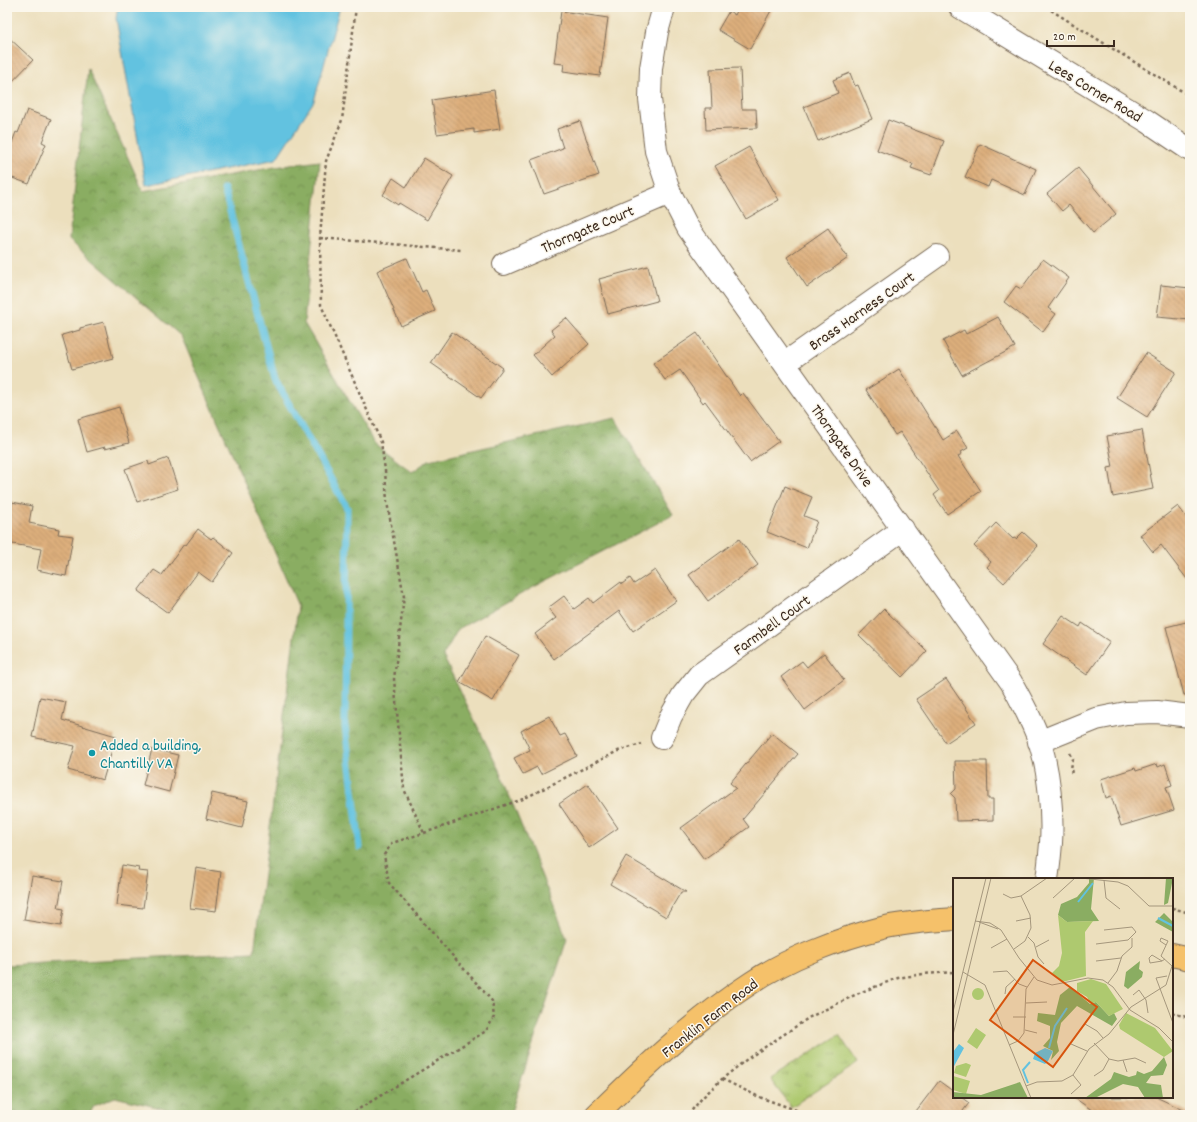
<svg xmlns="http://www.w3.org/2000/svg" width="1197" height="1122" font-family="Dekko,sans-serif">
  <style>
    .forest { fill: url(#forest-crowns); stroke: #626c40 }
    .park { fill: url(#park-tufts); stroke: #747a46 }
    .water { fill: #62c2e0; stroke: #4e767f }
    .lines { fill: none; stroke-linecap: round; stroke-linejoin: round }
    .stream { stroke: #62c2e0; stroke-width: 7 }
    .building { fill: url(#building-back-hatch) }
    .minor-casing { stroke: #796956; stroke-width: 24 }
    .major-casing { stroke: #796956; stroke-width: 24 }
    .path { stroke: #796956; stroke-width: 2.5; stroke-dasharray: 3 3; stroke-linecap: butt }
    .minor { stroke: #fff; stroke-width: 22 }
    .major { stroke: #f5c16b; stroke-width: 22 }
    .culture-dot { fill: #0f9aa8; stroke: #fbf7ec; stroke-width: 1.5 }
    .labels { text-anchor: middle; stroke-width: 3; stroke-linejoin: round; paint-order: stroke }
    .street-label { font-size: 16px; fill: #3b2a1e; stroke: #fbf7ec }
    .culture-label { font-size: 16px; fill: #0d838f; stroke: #fbf7ec; text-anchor: start }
    .inset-river { fill: none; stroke: #62c2e0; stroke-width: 2 }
    .inset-road { fill: none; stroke: #a5977d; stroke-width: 1 }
    .view { fill: #d7540e; fill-opacity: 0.15; stroke: #d7540e; stroke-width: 2 }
    .inset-edge { fill: none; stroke: #3b2a1e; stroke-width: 2 }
  </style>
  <defs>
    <pattern id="forest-crowns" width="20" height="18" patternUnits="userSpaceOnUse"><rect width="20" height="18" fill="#8aad62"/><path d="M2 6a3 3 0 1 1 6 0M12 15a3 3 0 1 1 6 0" fill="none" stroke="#728d50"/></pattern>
    <pattern id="park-tufts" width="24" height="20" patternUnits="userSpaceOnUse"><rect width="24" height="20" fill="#aec96f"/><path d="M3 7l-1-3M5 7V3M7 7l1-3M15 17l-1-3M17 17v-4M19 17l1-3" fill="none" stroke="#8fa35b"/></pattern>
    <pattern id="building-back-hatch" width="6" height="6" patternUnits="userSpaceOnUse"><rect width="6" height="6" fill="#ddaf7d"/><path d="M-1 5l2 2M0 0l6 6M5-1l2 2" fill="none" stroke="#b48f66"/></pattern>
  </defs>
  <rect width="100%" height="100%" fill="#fbf7ec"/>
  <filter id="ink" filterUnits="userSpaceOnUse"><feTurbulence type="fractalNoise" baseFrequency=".025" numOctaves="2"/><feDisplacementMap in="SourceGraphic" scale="8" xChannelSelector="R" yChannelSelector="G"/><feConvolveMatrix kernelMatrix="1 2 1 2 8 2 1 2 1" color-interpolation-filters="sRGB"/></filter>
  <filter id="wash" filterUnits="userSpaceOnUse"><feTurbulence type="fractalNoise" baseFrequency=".012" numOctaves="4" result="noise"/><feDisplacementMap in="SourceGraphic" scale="16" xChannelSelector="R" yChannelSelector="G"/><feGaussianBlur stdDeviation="0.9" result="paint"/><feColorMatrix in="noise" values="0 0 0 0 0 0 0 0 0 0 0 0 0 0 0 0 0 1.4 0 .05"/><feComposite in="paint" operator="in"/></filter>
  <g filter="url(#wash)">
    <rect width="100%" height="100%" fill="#ecdfbd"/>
    <path class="forest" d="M88,69L143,191L275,167L320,161L304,323L374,443L412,472L429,460L615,418L673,515L532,588L458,629L443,656L499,770L567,939L510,1115H417L397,1113L368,1115H189L115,1097L94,1106L89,1115H7V965L254,952L298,606L181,336L69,240Z"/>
    <path class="park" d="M839,1035L858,1063L791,1107L770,1079Z"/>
    <path class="water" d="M118,7H340L314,101L276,159L146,185L116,18Z"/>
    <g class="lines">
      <path class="stream" d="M224,189L275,379L347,508L345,726L360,847"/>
    </g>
    <g id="blocks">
      <path class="building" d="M739,7H773L750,49L718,30L729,11L735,15Z
        M561,11L608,18L600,76L563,71L564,64L554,63Z
        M7,36L33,60L7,87Z
        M740,68L742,109H756L757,128L706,130L705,108H712L710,69Z
        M850,73L855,86L858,85L872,119L818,141L804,107L838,93L833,80Z
        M494,90L500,129L474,133V129L437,134L432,100Z
        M27,110L51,119L42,142L46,144L29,184L7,176V156L16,132L18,133Z
        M888,120L944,141L931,175L911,168L913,164L877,150Z
        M580,121L599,175L544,194L531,160L563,148L557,129Z
        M980,144L1036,169L1025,195L991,180L988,187L965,177Z
        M749,147L779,200L746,219L715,166Z
        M424,158L453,176L427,220L399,203L398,205L383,195L393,178L406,187Z
        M1078,168L1116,214L1093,233L1069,205L1062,211L1047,194Z
        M828,228L848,258L807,287L787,257Z
        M407,258L422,292L426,290L435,311L401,326L377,271Z
        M1043,259L1069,278L1048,308L1056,314L1043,332L1004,302L1016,286L1021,289Z
        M648,266L657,301L608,314L599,279Z
        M1161,285L1190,288V320L1157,317Z
        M998,317L1015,347L962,375L943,341L964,330L966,334Z
        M566,318L589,344L552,377L533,355L555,335L551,330Z
        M104,322L113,358L72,369L62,335L80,330V328Z
        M452,332L503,368L481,398L431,363Z
        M697,333L740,396L743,393L779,441L750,462L705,401L703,403L680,370L665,380L653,363Z
        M1146,353L1176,372L1147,417L1117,398Z
        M899,369L943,440L957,431L968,448L961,452L962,454L958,456L981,491L947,514L934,495L939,491L900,432L895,435L866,390Z
        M119,407L129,443L105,449V447L87,452L78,419Z
        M1142,430L1153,489L1113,497L1108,468L1113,467L1107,436Z
        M168,458L178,489L137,502L125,469L148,461L149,465Z
        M785,486L812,497L804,516L817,521L807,548L767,532Z
        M12,502L32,506L29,523L59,529L58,534L73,536L66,576L37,570L41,549L7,543V505L12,506Z
        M1178,506L1190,522V583L1161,545L1153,552L1140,535Z
        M996,523L1013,539L1014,538L1016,539L1023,532L1038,546L1004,583L987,567L991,562L974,546Z
        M198,529L211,539L213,537L233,553L212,582L198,572L168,613L138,591L154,570L162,575L184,544L186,545Z
        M739,539L758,565L708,601L689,575Z
        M655,570L676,601L633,631L619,611L554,659L535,634L556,618L548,608L564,596L574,609L589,598L593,603L621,582L622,584L630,578L634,584Z
        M884,609L927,651L902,677L859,635Z
        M1063,616L1080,627L1082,623L1110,642L1087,675L1043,644Z
        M1190,621V694L1184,695L1166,627Z
        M485,636L519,655L493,701L459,682Z
        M824,653L844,680L805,710L781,677L802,661L807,667Z
        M946,679L976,723L946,743L916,699Z
        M40,697L66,702L62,720L116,736L103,780L68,770L75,746L32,737Z
        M549,716L560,736L565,734L577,756L541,774L537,767L523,774L514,758L530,750L521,731Z
        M772,733L798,754L743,819L749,827L704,859L681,828L736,788L730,783Z
        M152,749L178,755L169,792L143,785Z
        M955,761H987L988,799H993V820L956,821L955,798L951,794L956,789Z
        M1157,764L1158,767L1165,764L1172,785L1166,787L1174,810L1121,826L1111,796L1106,798L1101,779L1135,768L1136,771Z
        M588,784L618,828L589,848L559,804Z
        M212,793L248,801L242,828L206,819Z
        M626,856L686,892H681L666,917L610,884Z
        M122,865L139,868L138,871L148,872L143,908L117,905Z
        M196,868L221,872L216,911L190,908Z
        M32,876L63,881L58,908L64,909L61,926L24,920Z
        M939,1081L954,1092V1097H961L969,1103L960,1115H913Z
        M1073,1097H1156L1190,1113V1115H1099Z"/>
    </g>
  </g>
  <g filter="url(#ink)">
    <use href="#blocks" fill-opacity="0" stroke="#796956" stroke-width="1"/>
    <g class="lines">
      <defs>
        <path id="minor" d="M664,7L657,32L651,68L650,99L656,151L670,193L688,228L1011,682C1022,702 1033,722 1040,743C1049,772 1053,812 1051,843C1050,855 1049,867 1047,879
          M960,7L1147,121L1190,150
          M504,264L670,193
          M785,363L937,256
          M662,738L671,716L683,695L699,675L903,529
          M1039,742L1096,719L1126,713L1157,712L1190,716"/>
        <path id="major" d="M1172,955L1190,959
          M596,1115C644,1068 694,1020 751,983C788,958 838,939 882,928C905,922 930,921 954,919"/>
      </defs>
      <use href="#minor" class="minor-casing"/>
      <use href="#major" class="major-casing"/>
      <path class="path" d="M356,7L342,120L326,161L320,238L321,305L381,442L385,470L387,502L404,597L394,679L404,789L424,833
        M1046,7L1118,52L1190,96
        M320,238L461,250
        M1070,753L1073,759L1071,768L1072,775
        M1172,908L1190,913
        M1172,1013L1190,1018
        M722,1079L759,1097L810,1115
        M349,1115L486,1031L494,1017L492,1001L389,883L384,855L392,843L424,833L523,799L618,751L641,744
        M688,1115L702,1098L722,1079L747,1059L810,1017L859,993L898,978L923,974L954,972"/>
      <use href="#minor" class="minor"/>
      <use href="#major" class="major"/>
    </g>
  </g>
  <circle class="culture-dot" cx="92" cy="753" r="4"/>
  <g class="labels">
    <g class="street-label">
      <text transform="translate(1096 90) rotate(31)" y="6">Lees Corner Road</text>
      <text transform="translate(587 228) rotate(-23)" y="6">Thorngate Court</text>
      <text transform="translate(861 310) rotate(-35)" y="6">Brass Harness Court</text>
      <text transform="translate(843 445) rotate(55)" y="6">Thorngate Drive</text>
      <text transform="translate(771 624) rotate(-36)" y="6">Farmbell Court</text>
      <text transform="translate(709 1017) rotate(-38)" y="6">Franklin Farm Road</text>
    </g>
    <g class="culture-label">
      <text x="100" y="750">Added a building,<tspan x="100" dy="18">Chantilly VA</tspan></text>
    </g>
  </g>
  <g transform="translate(953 878)">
    <rect width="220" height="220" fill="#ecdfbd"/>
    <path d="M19 116a6 6 0 1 1 12 0a6 6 0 1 1-12 0ZM173,135L202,150L220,173L211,179L167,151L166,147ZM23,150L33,157L24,171L14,164ZM13,185L18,187L13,199L1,195L3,188ZM0,198L17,203L13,216L0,212Z" fill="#aec96f"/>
    <path d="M136,0H141L138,31L146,43L114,44L105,37L108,26L124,19L136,5ZM213,0H220L215,25L211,27ZM211,35L220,44V54L202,44ZM187,83L186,91L190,94L189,99L175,111L171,108L173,94ZM117,109L137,126L143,124L156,138L161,135L164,141L159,148L124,128L108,145L104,164L106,173L98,182L100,173L90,168L97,160V148L84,143L85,135L102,137L107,117ZM211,179L214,187L210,197L198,198L193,205L208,207L210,220H192L185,209L170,206L142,220H132L158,201L161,194L176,199L183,197L184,193L191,196L199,193ZM67,204L75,220H0V214L28,217Z" fill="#8aad62"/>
    <path d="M105,37L114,44L140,43L132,54L133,98L109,104L99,95L106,88L109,75ZM138,101L153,106L170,131L156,138L143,124L138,126L134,119L124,113V105Z" fill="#aec96f"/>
    <path d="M6,166L11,170L0,190V174ZM92,170L100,173L95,183L92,186L80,181L82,175Z" fill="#62c2e0"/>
    <path class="inset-river" d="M125,24L140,5M205,40L220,48M96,170L102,148L114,130M75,205L70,192L77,184"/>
    <path class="inset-road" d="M128,0L165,4L175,8L196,28H220M151,2L153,20L167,31M50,16L58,20L68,18L94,0M100,20L122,0M22,43L37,45L48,52L66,80L84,102L99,107L135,100L150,102L160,109L177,132L206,150L220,164M63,43L78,40M26,44L45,51M75,59L81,65L85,79L91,86M143,66L175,62L183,54L179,49L151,52M213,67L207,63L208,60L215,63L208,78L219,88M83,69L96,62M38,70L54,61M61,71L72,63L78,50L77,37L68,18M143,83L168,80M209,83L199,77L196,80L197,85L209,83L212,81M10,94L32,107L78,220M40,94L54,93L66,106L74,109M214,98L203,100L220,145M155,105L164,93L169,78L179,69V60M52,116L53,109L62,101M180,117L186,112L193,122L195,135M73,125L94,124M0,134L33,0M60,139H73M132,146L144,153L150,160M72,152L84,155M0,157L38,0M141,165L156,181L165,183L182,180L193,185M118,166L134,173M56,167L65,163L71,155L73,111L81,99M170,182L174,194M141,198L150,192L156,181M73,208L84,204L109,203L120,197L136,171L156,156L178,129L213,107L219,88M118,216L128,207L120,197"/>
    <path class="view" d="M80,82L144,129L100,189L37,142Z"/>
    <rect width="220" height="220" class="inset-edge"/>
  </g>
  <rect width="1197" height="1122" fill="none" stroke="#fbf7ec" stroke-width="24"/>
  <path d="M1047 40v6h67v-6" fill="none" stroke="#3b2a1e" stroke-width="2"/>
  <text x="1053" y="40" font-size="12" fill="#3b2a1e" stroke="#fbf7ec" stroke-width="3" paint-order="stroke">20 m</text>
</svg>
